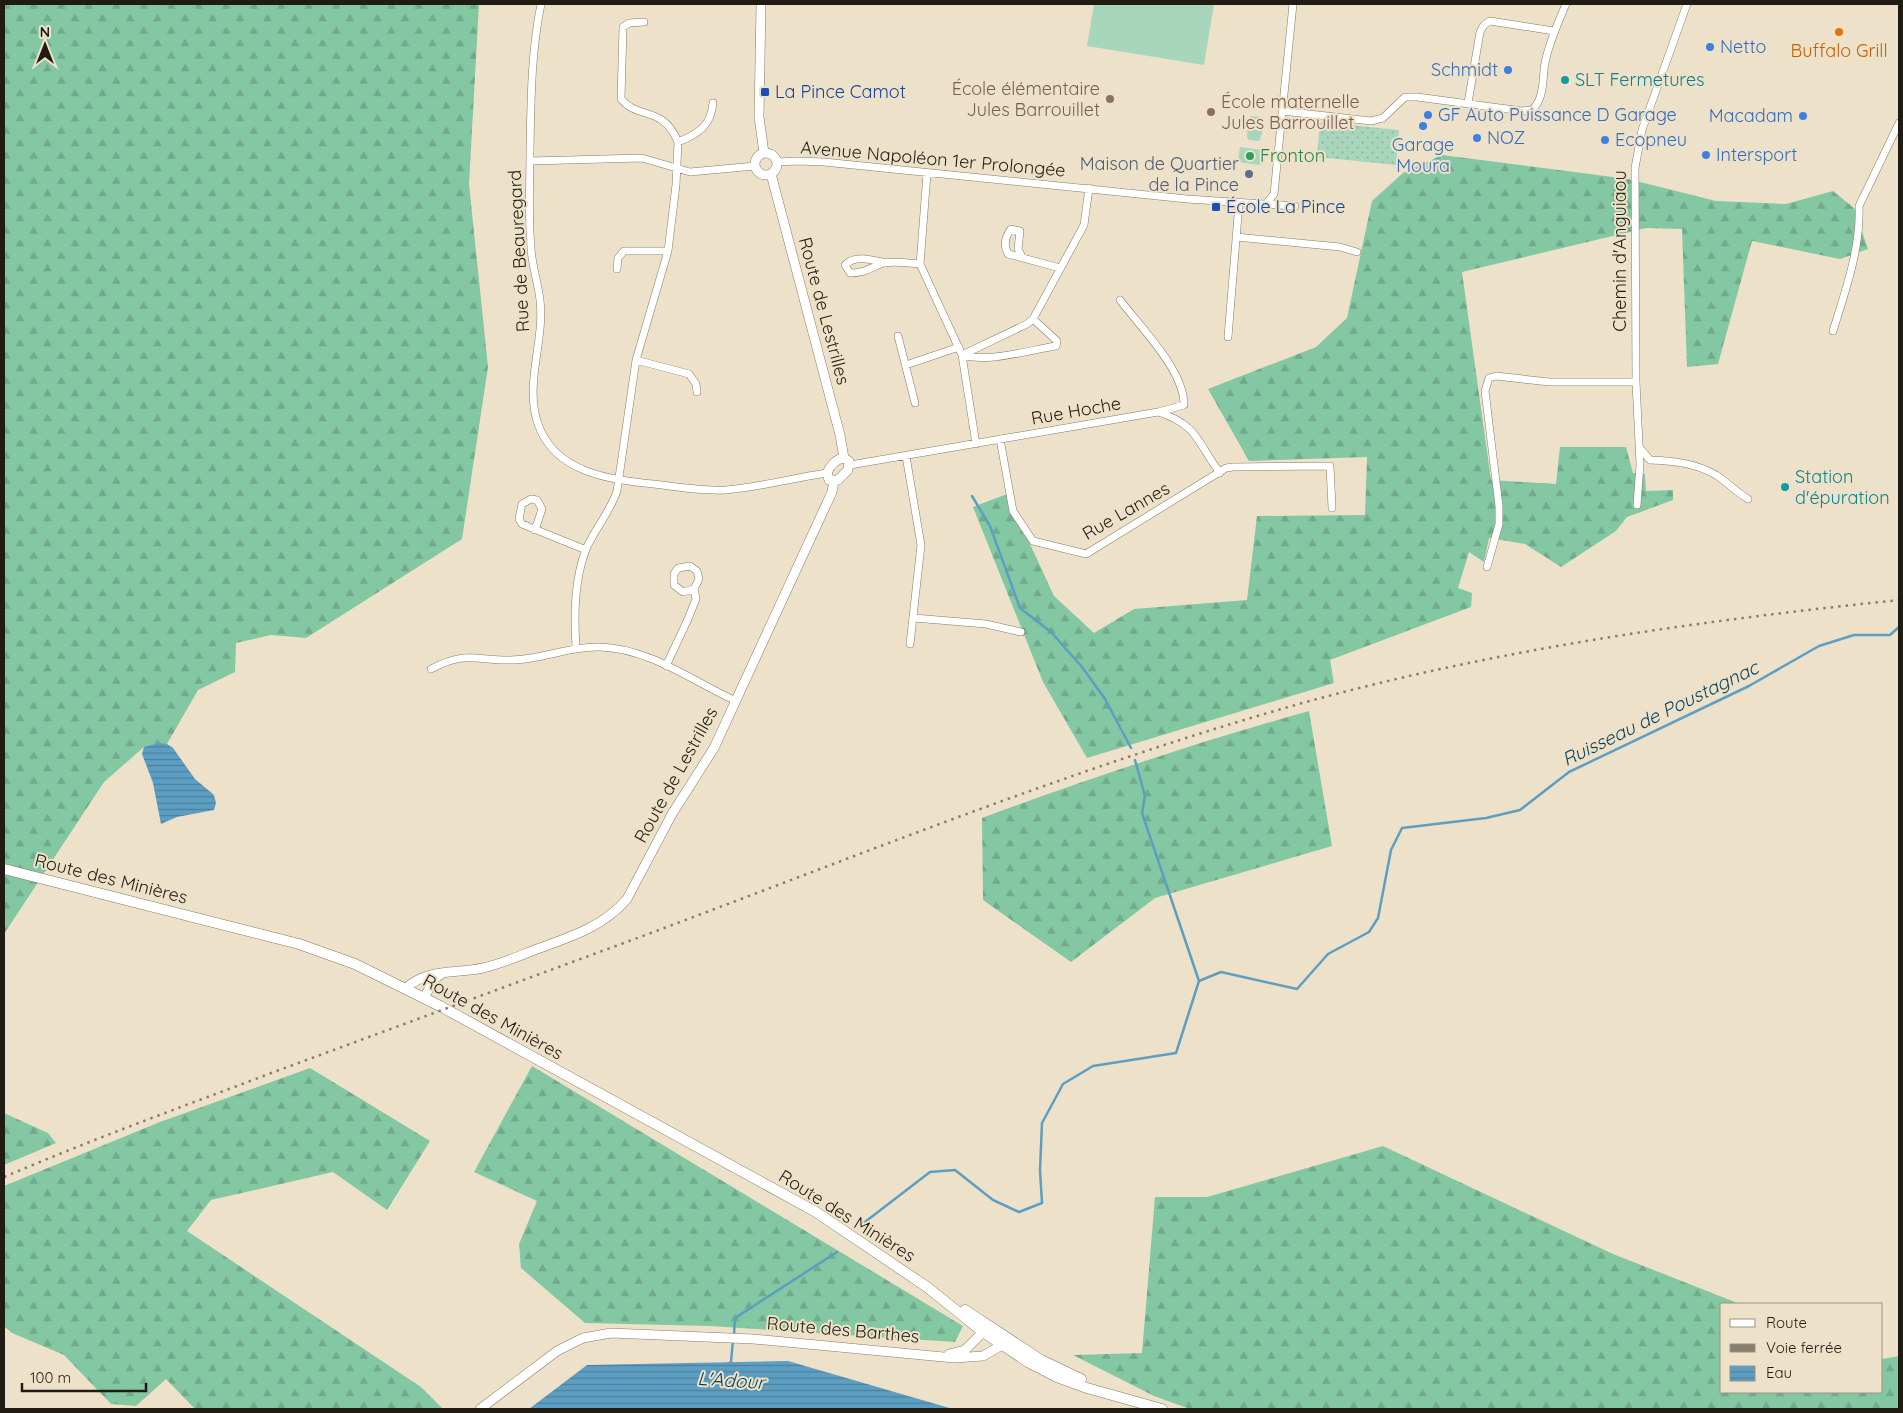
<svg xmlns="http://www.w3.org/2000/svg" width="1903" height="1413" font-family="Quicksand,sans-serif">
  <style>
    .grass { fill: #a7d6bc }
    .forest { fill: url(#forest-firs) }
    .park { fill: url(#park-dots) }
    .water { fill: url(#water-rules) }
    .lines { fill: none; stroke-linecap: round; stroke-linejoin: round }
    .stream { stroke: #5d9ec3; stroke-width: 2.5 }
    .minor-casing { stroke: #857b64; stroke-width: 8 }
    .tertiary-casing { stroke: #857b64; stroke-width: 10 }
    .secondary-casing { stroke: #857b64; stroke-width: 11 }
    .minor { stroke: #fff; stroke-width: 7 }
    .tertiary { stroke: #fff; stroke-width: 9 }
    .secondary { stroke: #fff; stroke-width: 10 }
    .rail { stroke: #867e6e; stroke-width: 2.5; stroke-dasharray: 2.5 5; stroke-linecap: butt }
    .food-dot { fill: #e8710a; stroke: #ede2c9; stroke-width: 2 }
    .shop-dot { fill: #3f7fe0; stroke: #ede2c9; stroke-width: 2 }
    .culture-dot { fill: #0f9aa8; stroke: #ede2c9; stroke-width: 2 }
    .transit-dot { fill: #1a4fb4; stroke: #ede2c9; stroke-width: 2 }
    .education-dot { fill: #8d6e63; stroke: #ede2c9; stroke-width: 2 }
    .leisure-dot { fill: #2e9e5b; stroke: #ede2c9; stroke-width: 2 }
    .service-dot { fill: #5c6f8a; stroke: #ede2c9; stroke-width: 2 }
    .labels { text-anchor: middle; stroke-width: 4; stroke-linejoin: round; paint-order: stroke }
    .shop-label { font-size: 18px; fill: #366cbe; stroke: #ede2c9; text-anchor: start }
    .food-label { font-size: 18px; fill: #c56008; stroke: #ede2c9 }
    .culture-label { font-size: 18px; fill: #0d838f; stroke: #ede2c9; text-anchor: start }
    .education-label { font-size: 18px; fill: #785e54; stroke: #ede2c9; text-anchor: end }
    .transit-label { font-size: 18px; fill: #164399; stroke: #ede2c9; text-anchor: start }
    .leisure-label { font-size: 18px; fill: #27864d; stroke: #ede2c9; text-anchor: start }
    .street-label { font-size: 18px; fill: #201c13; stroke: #ede2c9 }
    .service-label { font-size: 18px; fill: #4e5e75; stroke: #ede2c9; text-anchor: end }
    .water-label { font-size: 19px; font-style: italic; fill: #073f59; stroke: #ede2c9 }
  </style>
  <defs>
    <pattern id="forest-firs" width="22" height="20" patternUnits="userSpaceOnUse" patternTransform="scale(1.25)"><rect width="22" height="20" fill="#83c7a3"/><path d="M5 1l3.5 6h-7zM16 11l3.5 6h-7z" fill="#71aa8b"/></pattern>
    <pattern id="park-dots" width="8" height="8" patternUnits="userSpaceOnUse" patternTransform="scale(1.25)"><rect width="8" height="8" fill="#a7d6bc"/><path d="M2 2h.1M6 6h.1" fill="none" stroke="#8fb7a1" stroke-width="1.8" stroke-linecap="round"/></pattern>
    <pattern id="water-rules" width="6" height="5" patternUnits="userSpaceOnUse" patternTransform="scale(1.25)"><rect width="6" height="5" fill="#5d9ec3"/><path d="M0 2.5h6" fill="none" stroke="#4c809d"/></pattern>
  </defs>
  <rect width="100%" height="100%" fill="#ede2c9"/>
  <path class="grass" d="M1094,4H1214L1204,65L1087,46Z
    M1251,116L1261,117C1263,123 1263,136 1259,141L1249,140L1247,137L1248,119Z
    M1240,147L1262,150L1260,165L1238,162Z"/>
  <path class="forest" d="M4,4H479L469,184L488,367L462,539L306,638L271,635L236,643L235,672L198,690L167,744L144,747L104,782L4,934Z
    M1442,155L1628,179L1716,201L1786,204L1833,191L1854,208L1868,249L1840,259L1752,241L1718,364L1687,367L1682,229L1646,228L1462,272L1491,480L1556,484L1560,447H1626L1633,473L1645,474L1646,491L1673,490V500L1627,517L1616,531L1561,567L1525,544L1489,538L1484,562L1469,552L1458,588L1472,593L1471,607L1330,660L1334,683L1087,758L1043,682L973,507L1007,494L1054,596L1094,633L1134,609L1247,600L1257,516L1365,515L1367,457L1249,461L1208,389L1316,347L1347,318L1372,201L1403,173Z
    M1309,711L1332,846L1155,898L1071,962L983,900L982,818C1090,778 1198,742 1309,711Z
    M532,1066L963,1326L955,1342L710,1326L585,1323L521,1268L519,1244L537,1201L474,1172Z
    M310,1068L430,1141L387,1210L333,1172L211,1200L187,1231L421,1387L443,1409H195L166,1379L136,1406L111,1404L64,1355L12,1333L4,1326V1186L160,1122Z
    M4,1113L48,1133L56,1143L4,1165Z
    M1383,1146L1613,1254L1740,1304H1722V1392H1882V1359L1899,1356V1409H1190L1154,1396L1073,1355L1142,1353L1155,1197H1207Z"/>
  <path class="park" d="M1320,122L1399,130L1396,165L1317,157Z"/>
  <path class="water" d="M159,743L167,744L173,748L195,779L214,795L216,803L214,810L177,817L161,824L153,783L142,754L144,747Z
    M788,1361L953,1409H529L587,1365Z"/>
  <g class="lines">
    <path class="stream" d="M972,496L990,526L1020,608L1051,632L1082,667L1105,699L1131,748
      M1135,760L1145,796L1142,813L1199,981
      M861,1225L930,1172L955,1170L993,1200L1019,1212L1042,1203L1040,1170L1042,1123L1063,1084L1093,1066L1176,1053L1199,981L1221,972L1297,989L1328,954L1369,932L1378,918L1391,850L1402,828L1486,818L1520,810L1569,772L1749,686L1819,646L1854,635H1890L1899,627
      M734,1335L735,1318L837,1252
      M729,1363L731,1362L733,1340"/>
    <defs>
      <path id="minor" d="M541,4C531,53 531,100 530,150C530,182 528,216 531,248C532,266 538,283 540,300C545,341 524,384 538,424C556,476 616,480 662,485C683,488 705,491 726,490C760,487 793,478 827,473
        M1468,103L1480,32L1484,25L1490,21L1554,31
        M1282,111L1371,121L1383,118L1405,97H1417L1522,111L1532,110C1545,98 1542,79 1545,63C1549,42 1558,23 1566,4
        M678,142C698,134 711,126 713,103
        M530,161L642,158L690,172L755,166
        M777,162L799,161L824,162L1187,199L1295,206
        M927,174L920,264L962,355L976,444
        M1266,204L1274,194L1293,4
        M1236,237L1340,247L1357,252
        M1022,257L1018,249L1020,231L1011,229C1005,237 1003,245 1008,254L1060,268
        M886,263C873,260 855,254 845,265L850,273C866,273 871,267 884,263C894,261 909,263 920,264
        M617,269L618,258L624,251H668
        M1033,319L1057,341L1056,346C1030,350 987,363 962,355L1027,324L1033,319L1084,225L1089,188
        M1833,331C1845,292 1861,248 1859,206L1899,123
        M898,336L915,403
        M1228,337L1239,203
        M636,360L689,374L696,384L697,392
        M906,365L959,347
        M1158,412C1199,425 1197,443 1220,473
        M1000,439L1013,511L1033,541L1086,554L1226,468L1233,467L1330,466L1332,508
        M1640,448L1650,460C1674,461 1695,463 1716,475C1727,482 1736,492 1748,499
        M906,456L921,545L910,644
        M850,465L1158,412L1184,405C1184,370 1141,328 1120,300
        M1637,505L1640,464L1636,382L1635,168L1642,130L1687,4
        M535,530L542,509L537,500L531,499L522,504L519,519L522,524L586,550
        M1487,567L1499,524V506L1485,391L1489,378L1496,376L1549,382H1636
        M914,618L986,624L1021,632
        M576,648C574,615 574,581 586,549C595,529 610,512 617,491L636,360L668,251L676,185L678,142C663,105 638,120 621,99L623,27L629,23L644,22
        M666,666L688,619L696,599L694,589L699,579L697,571L690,566L678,568L674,574V585L683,592L694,589
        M431,669C465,651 474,660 508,660C539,661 568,646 599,647C649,648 692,681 736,701"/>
      <path id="tertiary" d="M761,4L759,117L764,153
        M755 164a11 11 0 1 1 22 0a11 11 0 1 1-22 0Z
        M771,174L840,435L844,458
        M844,458L849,461L848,470L838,480H829L827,473C830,466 836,459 844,458Z
        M406,988C428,968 455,974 483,968C501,964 519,956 537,949C570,937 603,927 627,899L672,814L714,748L832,492L834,481
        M424,998L434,979L443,973
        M949,1354L965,1350L983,1332
        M480,1409L557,1351L583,1338L611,1333L753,1339L954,1358L983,1356L1002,1345"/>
      <path id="secondary" d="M4,869L299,944L355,964L440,1006L816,1212L927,1287L983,1332L1028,1362L1057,1377L1087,1388L1162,1409
        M965,1310L1041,1360L1081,1379"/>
    </defs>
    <use href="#minor" class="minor-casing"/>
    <use href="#tertiary" class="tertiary-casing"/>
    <use href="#secondary" class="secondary-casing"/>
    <use href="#minor" class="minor"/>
    <use href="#tertiary" class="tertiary"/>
    <use href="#secondary" class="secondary"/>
    <path class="rail" d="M4,1177C93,1139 184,1106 274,1072C396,1027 518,982 640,937C858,856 1075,767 1299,704C1496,649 1697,621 1899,600"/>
  </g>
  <circle class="food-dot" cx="1839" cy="32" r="5"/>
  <g class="shop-dot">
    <circle cx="1710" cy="47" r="5"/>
    <circle cx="1508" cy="70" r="5"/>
    <circle cx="1428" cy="115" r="5"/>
    <circle cx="1803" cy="116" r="5"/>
    <circle cx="1423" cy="126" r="5"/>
    <circle cx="1477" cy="138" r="5"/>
    <circle cx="1605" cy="140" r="5"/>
    <circle cx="1706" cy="155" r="5"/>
  </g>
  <g class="culture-dot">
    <circle cx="1565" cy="80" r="5"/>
    <circle cx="1785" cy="487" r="5"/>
  </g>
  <g class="transit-dot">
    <rect x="760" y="87" width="10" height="10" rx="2.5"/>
    <rect x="1211" y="202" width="10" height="10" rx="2.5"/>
  </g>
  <g class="education-dot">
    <circle cx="1110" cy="99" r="5"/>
    <circle cx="1211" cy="112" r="5"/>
  </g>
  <circle class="leisure-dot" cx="1250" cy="156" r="5"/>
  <circle class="service-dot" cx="1249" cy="174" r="5"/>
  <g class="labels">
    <g class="shop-label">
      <text x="1720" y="53">Netto</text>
      <text x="1498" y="76" text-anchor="end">Schmidt</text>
      <text x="1438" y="121">GF Auto Puissance D Garage</text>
      <text x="1793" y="122" text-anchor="end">Macadam</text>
      <text x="1487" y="144">NOZ</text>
      <text x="1615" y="146">Ecopneu</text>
      <text x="1423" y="151" text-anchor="middle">Garage<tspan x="1423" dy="21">Moura</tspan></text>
      <text x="1716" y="161">Intersport</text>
    </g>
    <g class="food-label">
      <text x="1839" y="57">Buffalo Grill</text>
    </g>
    <g class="culture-label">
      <text x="1575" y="86">SLT Fermetures</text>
      <text x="1795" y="483">Station<tspan x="1795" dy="21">d'épuration</tspan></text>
    </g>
    <g class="education-label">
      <text x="1100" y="95">École élémentaire<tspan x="1100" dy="21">Jules Barrouillet</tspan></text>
      <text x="1221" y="108" text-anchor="start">École maternelle<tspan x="1221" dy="21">Jules Barrouillet</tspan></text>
    </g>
    <g class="transit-label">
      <text x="775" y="98">La Pince Camot</text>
      <text x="1226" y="213">École La Pince</text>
    </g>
    <g class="leisure-label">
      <text x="1260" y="162">Fronton</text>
    </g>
    <g class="street-label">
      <text transform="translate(933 159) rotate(5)" y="6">Avenue Napoléon 1er Prolongée</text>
      <text transform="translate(519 251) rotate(-93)" y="6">Rue de Beauregard</text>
      <text transform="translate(1620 251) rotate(-90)" y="6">Chemin d'Anguiaou</text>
      <text transform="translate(824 311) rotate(75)" y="6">Route de Lestrilles</text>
      <text transform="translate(1076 411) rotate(-10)" y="6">Rue Hoche</text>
      <text transform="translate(1126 511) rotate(-30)" y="6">Rue Lannes</text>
      <text transform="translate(676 775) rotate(-61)" y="6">Route de Lestrilles</text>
      <text transform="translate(111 879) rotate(14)" y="6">Route des Minières</text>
      <text transform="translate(493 1017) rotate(29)" y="6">Route des Minières</text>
      <text transform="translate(847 1216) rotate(32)" y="6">Route des Minières</text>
      <text transform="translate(843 1330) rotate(5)" y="6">Route des Barthes</text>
    </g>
    <g class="service-label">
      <text x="1239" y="170">Maison de Quartier<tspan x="1239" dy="21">de la Pince</tspan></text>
    </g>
    <g class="water-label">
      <text transform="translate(1660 713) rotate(-26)" y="7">Ruisseau de Poustagnac</text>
      <text transform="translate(731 1380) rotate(4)" y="7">L'Adour</text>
    </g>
  </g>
  <rect width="1903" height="1413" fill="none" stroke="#201c13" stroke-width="10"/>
  <rect x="1720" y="1303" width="162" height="90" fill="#ede2c9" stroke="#9b9380"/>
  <rect x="1730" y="1319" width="25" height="8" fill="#ffffff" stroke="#9b9380"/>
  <text x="1766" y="1328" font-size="15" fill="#201c13">Route</text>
  <rect x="1730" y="1344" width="25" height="8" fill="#867e6e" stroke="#9b9380"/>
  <text x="1766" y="1353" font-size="15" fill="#201c13">Voie ferrée</text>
  <rect x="1730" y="1366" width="25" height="15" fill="url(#water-rules)" stroke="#9b9380"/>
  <text x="1766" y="1378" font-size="15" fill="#201c13">Eau</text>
  <g transform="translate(45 45)" stroke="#ede2c9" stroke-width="4" paint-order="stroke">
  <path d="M0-4L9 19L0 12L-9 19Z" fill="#201c13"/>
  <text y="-8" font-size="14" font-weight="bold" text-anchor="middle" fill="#201c13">N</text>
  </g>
  <path d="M22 1383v8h124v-8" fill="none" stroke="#201c13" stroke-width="2.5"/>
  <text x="30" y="1383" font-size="15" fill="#201c13" stroke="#ede2c9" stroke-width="4" paint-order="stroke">100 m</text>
</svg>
